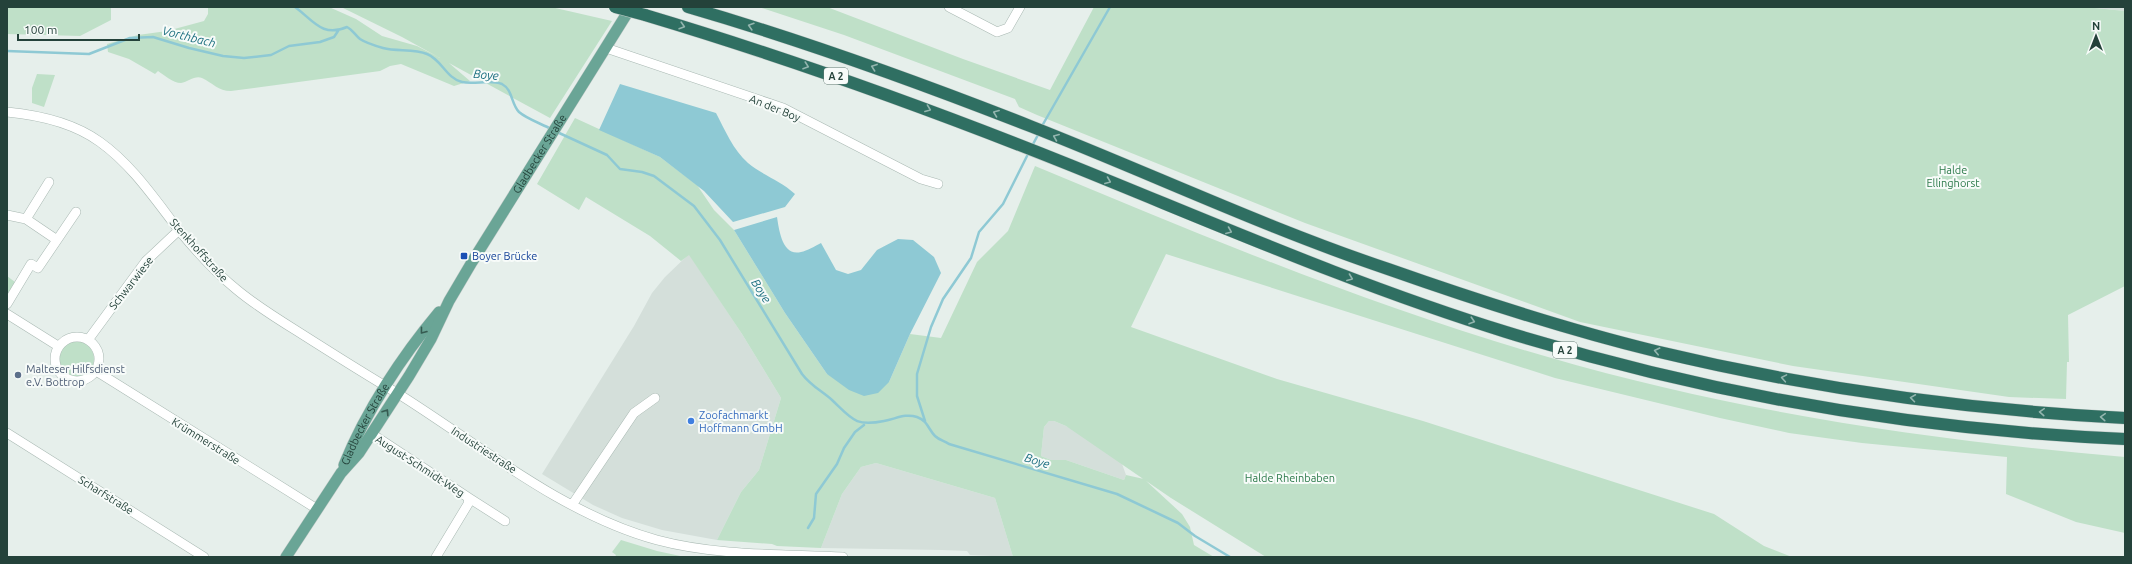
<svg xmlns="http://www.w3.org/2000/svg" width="2132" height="564" font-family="Ubuntu,sans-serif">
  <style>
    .built { fill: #d4dfda }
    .green { fill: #bfe0c8 }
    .water { fill: #8ec9d4 }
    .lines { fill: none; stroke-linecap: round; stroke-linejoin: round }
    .stream { stroke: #8ec9d4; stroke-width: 2.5 }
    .minor-casing { stroke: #a8b8b2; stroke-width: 10 }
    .major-casing { stroke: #c2cac8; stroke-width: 12 }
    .highway-casing { stroke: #c2cac8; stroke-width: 13 }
    .minor { stroke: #fff; stroke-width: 9 }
    .major { stroke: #6aa596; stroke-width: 11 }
    .highway { stroke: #2f6f62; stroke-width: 12 }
    .highway-bridge-casing { stroke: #c2cac8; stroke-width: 13; stroke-linecap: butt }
    .highway-bridge { stroke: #2f6f62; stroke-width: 12 }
    .oneway { stroke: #93b5ae }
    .oneway2 { stroke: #365b51 }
    .transit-dot { fill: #1a4fb4; stroke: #f7fbf9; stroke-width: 1.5 }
    .service-dot { fill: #5c6f8a; stroke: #f7fbf9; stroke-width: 1.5 }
    .shop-dot { fill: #3f7fe0; stroke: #f7fbf9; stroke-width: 1.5 }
    .labels { text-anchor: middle; stroke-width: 4; stroke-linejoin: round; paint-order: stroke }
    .shield { fill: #f7fbf9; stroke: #637a73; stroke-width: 1 }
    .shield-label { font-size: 10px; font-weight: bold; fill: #24423a }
    .street-label { font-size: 11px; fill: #24423a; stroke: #f7fbf9 }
    .park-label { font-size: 11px; fill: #2d7a4b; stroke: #f7fbf9 }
    .transit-label { font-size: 11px; fill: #164399; stroke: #f7fbf9; text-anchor: start }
    .service-label { font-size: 11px; fill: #4e5e75; stroke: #f7fbf9; text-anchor: start }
    .shop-label { font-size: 11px; fill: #366cbe; stroke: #f7fbf9; text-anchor: start }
    .water-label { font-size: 12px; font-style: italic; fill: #1c6f80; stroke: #f7fbf9 }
  </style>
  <rect width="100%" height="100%" fill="#e6efeb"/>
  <path class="built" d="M2085,7H2125V11Z
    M689,254L742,334L781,398L759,470L741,492L717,540L662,530L622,518L593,505L542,474L634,326L652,293L665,277Z
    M1049,421H1054L1116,447L1126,475L1124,480L1066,460H1051L1041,456L1044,427Z
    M876,463L995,498L1013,557L970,555L967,551L942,550L821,548L842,494L861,467Z"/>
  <path class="green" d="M7,7H111V20L80,36L7,34Z
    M208,7H329L356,19L382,36L417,46L440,58L402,37L341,7H551L612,21L550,118L449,63L470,81L454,86L401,64L390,66L380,71L231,91C218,91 213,83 202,78C195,75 188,82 181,83C173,83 164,75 158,71L155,74L129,59L108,52L107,44L138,35L167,31L204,21L208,14Z
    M759,7H827L963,59L1050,90L1094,7H2085L2125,11V286L2068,315L2069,362H2067L2066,399L2009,397L1793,366L1580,322L1305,223L1037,115L1019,107L1015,99L844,35Z
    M37,74L55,75L44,107L32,103V88Z
    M575,118L660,157L697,185L714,210L734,230L785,313L827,374L889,382L910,334L941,338L977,262L1008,231L1035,166C1203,236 1372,307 1548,357C1736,412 1930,440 2125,457V533L2076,522L2006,494L2007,457L1862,443L1789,433L1720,418L1555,378L1166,254L1131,327L1277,379L1423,421L1714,514L1764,546L1792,557H1266L1171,498L1066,426L1054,421H1049L1044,427L1041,456L1051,460H1066L1124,480L1126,475L1144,479L1182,514L1190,527L1194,545L1214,557H1013L995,498L876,463L861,467L842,494L821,548L777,546L772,544L717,540L741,492L759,470L781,398L742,334L689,255L681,261L650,236L586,197L579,210L537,184Z
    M7,276L15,282L7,295Z
    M58 359a18 18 0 1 1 36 0a18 18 0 1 1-36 0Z
    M621,540L657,551L685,557H615L616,555L612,552Z"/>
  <path class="water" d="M620,84L716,113C725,130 733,150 748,163C762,175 780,180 795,194L785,207L733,222L704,191L660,157L599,130Z
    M777,217C779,229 782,257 801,252C807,251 815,246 821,243L836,270L848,274L861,270L877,250L898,239L913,240L934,257L941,273L910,334L889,382L878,393L864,396L849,390L827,374L785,313L734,230Z"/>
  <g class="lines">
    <path class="stream" d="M295,7C313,20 322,38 347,27C353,30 355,35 360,39C366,43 376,46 383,48C397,52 414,48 427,54C442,60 446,78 462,82C475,85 489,79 502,84C513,90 511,104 519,112C527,119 542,124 551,129
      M7,51L89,54L130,38L153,37L189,48L223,56L244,58L271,55L289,46L320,42L334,37L338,31
      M1042,126L1110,7
      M557,132L607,155L620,169L642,172L654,176L694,206L720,240L802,374C811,386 822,391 832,400C852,419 855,427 884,421C896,419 905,413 917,417C928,421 928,429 935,436C939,440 945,441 949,444L1117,494L1178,523L1195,536L1230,557
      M1032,146L1039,133
      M925,421L917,396V374L931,327L943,299L971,258L979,232L1003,204L1029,152
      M808,528L814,518L816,494L837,464L844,448L855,432L864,425"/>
    <defs>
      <path id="minor" d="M949,7L997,32L1008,28L1020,7
        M606,48L783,108L921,179L938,184
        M7,112C38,115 74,123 100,142C132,165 154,198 178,229C196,251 215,272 236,289C255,305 276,318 297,331C330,352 363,373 397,393C480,445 562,514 657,540C717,556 781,554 843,557
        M7,215L26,219L57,240L38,268L31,264L7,304
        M26,219L49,182
        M57,240L76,212
        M7,314L58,346
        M55 359a22 22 0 1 1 44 0a22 22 0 1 1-44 0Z
        M88,340L146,261L179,230
        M96,371L317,509
        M7,433L204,557
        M372,434L469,498L468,504L436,557
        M469,498L505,521
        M572,505L634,413L655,398"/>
      <g id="major">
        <path id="s1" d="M344,465C366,411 402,356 439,312"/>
        <path id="s2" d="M286,557L341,473L359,453L409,376L431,339L449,301L472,262L631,7"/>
      </g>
      <path id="highway" d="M688,7C805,41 918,82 1030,126C1150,173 1266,228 1388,269C1476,300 1565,329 1655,351C1809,388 1967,410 2125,418
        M645,15C789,58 930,109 1070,165C1214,223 1357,286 1506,332C1706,394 1915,430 2125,439"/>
    </defs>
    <use href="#minor" class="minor-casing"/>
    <use href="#major" class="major-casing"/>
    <use href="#highway" class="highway-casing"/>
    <use href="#minor" class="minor"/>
    <use href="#major" class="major"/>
    <use href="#highway" class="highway"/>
    <defs>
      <path id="highway-bridge" d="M615,7L645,15"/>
    </defs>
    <use href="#highway-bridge" class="highway-bridge-casing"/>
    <use href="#highway-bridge" class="highway-bridge"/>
  </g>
  <defs><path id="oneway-chevron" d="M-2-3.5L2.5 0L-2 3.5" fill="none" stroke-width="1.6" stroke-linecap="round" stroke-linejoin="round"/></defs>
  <g class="oneway">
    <use href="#oneway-chevron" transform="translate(682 26) rotate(17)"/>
    <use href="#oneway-chevron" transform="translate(751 26) rotate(-163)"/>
    <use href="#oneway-chevron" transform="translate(806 66) rotate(19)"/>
    <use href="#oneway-chevron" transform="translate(874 67) rotate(-160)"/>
    <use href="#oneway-chevron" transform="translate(928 109) rotate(21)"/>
    <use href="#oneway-chevron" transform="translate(996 113) rotate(-159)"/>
    <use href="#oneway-chevron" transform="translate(1056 137) rotate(-158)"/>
    <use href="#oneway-chevron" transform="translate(1108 181) rotate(22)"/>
    <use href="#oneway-chevron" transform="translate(1229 231) rotate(22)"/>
    <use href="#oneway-chevron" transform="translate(1350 278) rotate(21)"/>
    <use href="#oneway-chevron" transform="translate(1472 321) rotate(18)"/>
    <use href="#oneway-chevron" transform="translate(1657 351) rotate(-167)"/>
    <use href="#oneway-chevron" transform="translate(1784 378) rotate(-170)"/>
    <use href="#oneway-chevron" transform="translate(1913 398) rotate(-172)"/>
    <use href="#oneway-chevron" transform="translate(2042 412) rotate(-176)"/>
    <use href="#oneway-chevron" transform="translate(2103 417) rotate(-176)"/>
  </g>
  <g class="oneway2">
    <use href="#oneway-chevron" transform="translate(423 331) rotate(128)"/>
    <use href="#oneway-chevron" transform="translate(386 412) rotate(-57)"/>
  </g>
  <rect class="transit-dot" x="460" y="252" width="8" height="8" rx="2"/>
  <circle class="service-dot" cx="18" cy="375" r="4"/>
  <circle class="shop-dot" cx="691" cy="421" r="4"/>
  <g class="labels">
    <g class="shield">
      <rect x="824" y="68" width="24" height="16" rx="3"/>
      <rect x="1553" y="342" width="24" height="16" rx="3"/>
    </g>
    <g class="shield-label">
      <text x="836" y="80">A 2</text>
      <text x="1565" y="354">A 2</text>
    </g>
    <g class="street-label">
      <text transform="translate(775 108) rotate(22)" y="4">An der Boy</text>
      <text dy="4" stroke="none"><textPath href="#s2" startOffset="477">Gladbecker Straße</textPath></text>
      <text transform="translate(199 250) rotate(48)" y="4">Stenkhoffstraße</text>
      <text transform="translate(131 283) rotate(-52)" y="4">Schwarwiese</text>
      <text dy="4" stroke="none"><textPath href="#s1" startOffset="46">Gladbecker Straße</textPath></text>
      <text transform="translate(206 441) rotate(32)" y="4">Krümmerstraße</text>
      <text transform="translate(484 450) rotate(33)" y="4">Industriestraße</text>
      <text transform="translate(420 466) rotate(33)" y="4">August-Schmidt-Weg</text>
      <text transform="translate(106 495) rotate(32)" y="4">Scharfstraße</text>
    </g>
    <g class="park-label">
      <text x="1953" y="174">Halde<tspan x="1953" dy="13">Ellinghorst</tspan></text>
      <text x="1290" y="482">Halde Rheinbaben</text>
    </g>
    <g class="transit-label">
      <text x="472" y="260">Boyer Brücke</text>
    </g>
    <g class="service-label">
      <text x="26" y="373">Malteser Hilfsdienst<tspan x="26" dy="13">e.V. Bottrop</tspan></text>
    </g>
    <g class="shop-label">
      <text x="699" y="419">Zoofachmarkt<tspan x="699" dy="13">Hoffmann GmbH</tspan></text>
    </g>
    <g class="water-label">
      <text transform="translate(189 37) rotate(14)" y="4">Vorthbach</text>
      <text transform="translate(486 75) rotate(5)" y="4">Boye</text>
      <text transform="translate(761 291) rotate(58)" y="4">Boye</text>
      <text transform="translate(1037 461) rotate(17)" y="4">Boye</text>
    </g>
  </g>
  <rect width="2132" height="564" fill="none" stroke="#24423a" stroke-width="16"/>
  <g transform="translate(2096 36)" stroke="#f7fbf9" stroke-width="3" paint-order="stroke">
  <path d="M0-3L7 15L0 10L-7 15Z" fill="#24423a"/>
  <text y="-6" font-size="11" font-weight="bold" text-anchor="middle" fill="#24423a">N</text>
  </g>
  <path d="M18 34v6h121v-6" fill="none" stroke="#24423a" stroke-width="2"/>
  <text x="24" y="34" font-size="12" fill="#24423a" stroke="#f7fbf9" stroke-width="3" paint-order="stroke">100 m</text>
</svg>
